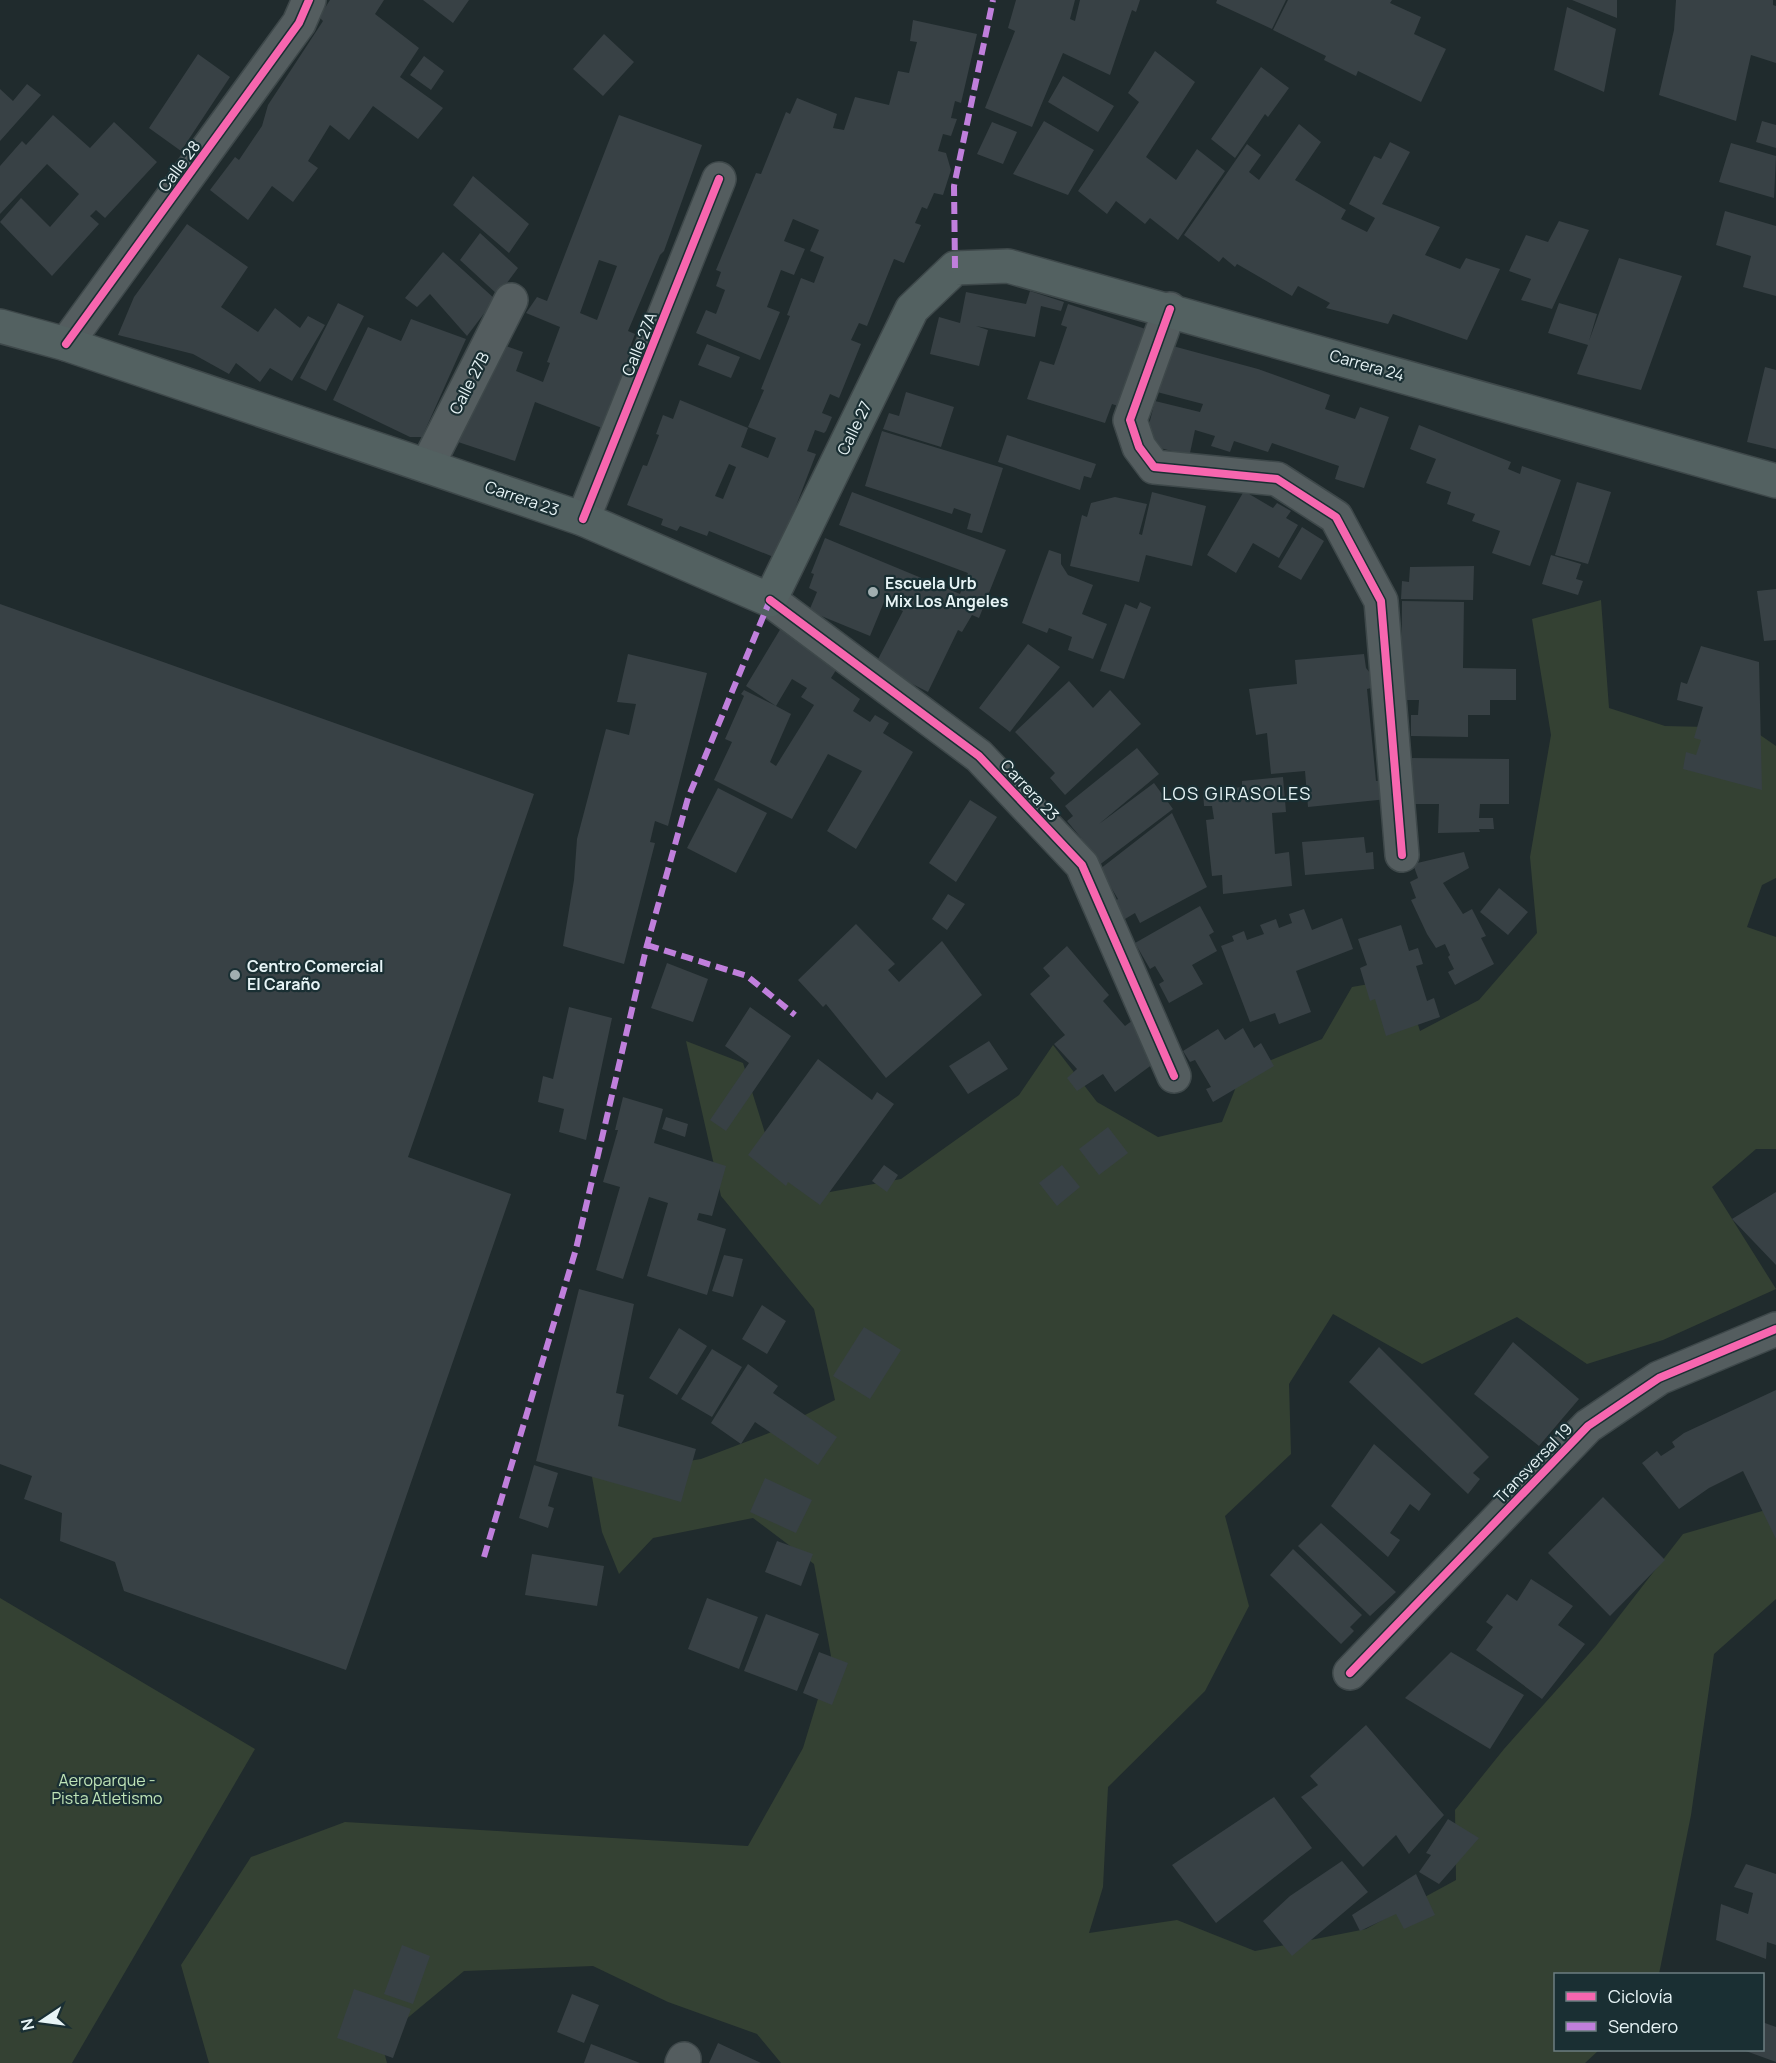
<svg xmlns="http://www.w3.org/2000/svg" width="1776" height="2063" font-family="Manrope,sans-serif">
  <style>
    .green { fill: #344133 }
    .building { fill: #384145; fill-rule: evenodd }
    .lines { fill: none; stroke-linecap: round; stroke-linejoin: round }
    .minor-casing { stroke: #3e484a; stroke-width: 36 }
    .major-casing { stroke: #3e484a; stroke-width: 36 }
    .minor { stroke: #545d5f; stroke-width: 33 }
    .major { stroke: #536161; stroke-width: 33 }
    .quiet { stroke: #c07fdc; stroke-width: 6; stroke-dasharray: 12 6; stroke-linecap: butt }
    .cycleway-casing { stroke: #1a2f33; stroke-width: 11 }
    .cycleway { stroke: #f766af; stroke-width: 8 }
    .poi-dot { fill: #a1aeb0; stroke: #1a2f33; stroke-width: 2 }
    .labels { text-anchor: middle; stroke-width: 4.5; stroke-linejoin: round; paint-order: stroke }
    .street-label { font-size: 16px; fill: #e7f4f6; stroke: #1a2f33 }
    .poi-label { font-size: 16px; font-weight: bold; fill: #e7f4f6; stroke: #1a2f33; text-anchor: start }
    .park-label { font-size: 16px; fill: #bfe3b7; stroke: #1a2f33 }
    .neighbourhood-label { font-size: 18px; letter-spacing: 1.5px; fill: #e7f4f6; stroke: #1a2f33 }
  </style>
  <rect width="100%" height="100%" fill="#202b2d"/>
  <path class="green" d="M1601,600L1609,708L1665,726L1750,728L1776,746V878L1762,885L1747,927L1776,937V1149H1756L1712,1187L1776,1289L1663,1340L1587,1364L1517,1317L1422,1364L1333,1314L1289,1384L1291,1454L1225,1516L1249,1606L1205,1691L1108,1787L1103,1887L1089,1933L1177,1920L1255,1951L1366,1929L1456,1880L1455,1810L1504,1749L1596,1646L1683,1534L1776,1507V1599L1714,1654L1691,1815L1659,1974H1556V2050H1599L1585,2063H781L757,2034L668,2002L593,1966L464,1971L381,2040L387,2063H209L181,1965L251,1857L345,1822L748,1846L803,1748L831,1656L814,1564L753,1518L653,1538L619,1574L602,1532L592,1477L701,1459L769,1433L835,1400L814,1309L721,1196L686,1041L743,1063L771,1152L819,1194L901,1179L1019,1095L1053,1045L1097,1102L1158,1137L1222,1122L1242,1072L1322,1039L1352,987L1403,978L1420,1031L1479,1000L1537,933L1530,857L1551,735L1532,619Z
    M0,1598L255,1749L72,2063H0Z"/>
  <path class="building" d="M330,0H384L375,14L419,48L400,77L443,108L418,139L373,106L349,140L330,125L308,161L318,168L293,202L272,186L248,220L210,190L235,157L239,160L262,126L268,105L323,21L319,17Z
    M423,0H469L453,23Z
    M1016,0H1075L1070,19L1075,21L1080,0H1140L1136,12L1132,10L1110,75L1063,53L1032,127L985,108L1015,31L1008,28Z
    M1217,0H1286L1272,29L1216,3Z
    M1288,0H1392L1390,3L1421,17L1414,34L1446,49L1421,102L1358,71L1356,76L1324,60L1326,56L1273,30Z
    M1572,0H1617V18Z
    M1676,0H1773V5L1776,6V63L1751,55L1736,121L1659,95L1674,30Z
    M1567,7L1616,29L1604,92L1554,70Z
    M913,20L977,34L961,103L955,101L951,118L957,119L951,136L943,134L938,151L946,153L951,170L943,195L934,193L927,209L922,207L915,223L921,225L904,263L894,259L867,326L859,323L851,340L861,344L839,398L830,394L822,413L832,417L826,431L824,433L815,430L807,451L816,454L776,558L709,531L707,536L680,526L677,531L661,525L663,519L627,505L643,465L647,466L659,435L656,434L663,415L673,419L680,400L748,428L741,447L768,458L776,438L748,427L764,390L761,389L790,316L787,315L801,278L814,283L824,257L810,251L819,230L793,219L784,241L805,249L794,275L781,270L767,307L780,312L760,360L696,333L706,310L716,314L725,290L716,286L721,272L716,270L756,173L761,174L786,112L790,114L797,98L837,114L833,128L844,130L855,97L889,105L898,71L909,73L917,42L910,41ZM729,464L736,467L723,499L715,496Z
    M604,34L634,62L603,96L573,69Z
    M1155,51L1195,82L1146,157L1176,180L1197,149L1225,171L1178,240L1150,218L1145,224L1116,201L1107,214L1078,191L1139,102L1128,93Z
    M198,54L230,77L181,151L149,128Z
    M424,56L444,71L431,90L410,75Z
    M1261,67L1289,88L1268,117L1265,114L1235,158L1211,139Z
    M1063,76L1114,106L1098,132L1048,102Z
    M27,84L41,95L0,141V89L13,101Z
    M53,115L90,148L114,122L157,162L105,218L96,210L90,216L99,224L52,276L0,222L21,198L50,227L79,194L47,164L0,214V166L22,141L26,145Z
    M619,115L702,145L664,251L660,255L628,331L635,334L630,347L632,348L602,428L535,402L515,461L452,440L503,345L523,352L516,371L543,382L550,363L547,362L560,327L526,313L537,297L547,301ZM599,260L617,266L597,320L580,313Z
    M1044,121L1094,150L1068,195L1013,174Z
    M1762,121L1776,125V148L1756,142Z
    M992,122L1017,132L1003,164L977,154Z
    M1299,124L1321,142L1295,180L1346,210L1341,219L1367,232L1375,218L1349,204L1374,156L1381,159L1390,142L1410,152L1382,204L1440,227L1425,255L1460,269L1466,258L1500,269L1467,340L1393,314L1388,324L1326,308L1330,303L1298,286L1292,296L1237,264L1235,267L1223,257L1219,262L1184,235L1247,144L1261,155L1249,172L1259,180Z
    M1731,143L1776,156L1774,198L1719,182Z
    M473,176L529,224L509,253L453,205Z
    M1725,211L1776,226V296L1743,287L1751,256L1716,245Z
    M1559,221L1589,230L1552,309L1521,300L1531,279L1509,271L1526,235L1548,242Z
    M187,224L248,267L221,307L258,332L275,308L300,328L308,316L325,325L292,381L270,368L260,382L236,363L229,374L193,354L118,335L134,297Z
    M480,233L518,268L498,295L460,260Z
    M443,252L495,299L467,336L430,294L417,307L405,298Z
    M1619,258L1682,276L1641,390L1577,374L1588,345L1548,333L1559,303L1597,314L1589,341Z
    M1030,291L1064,302L1061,311L1041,306L1035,337L976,326L988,330L979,366L930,354L939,317L960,323L966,292L1026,304Z
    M338,303L364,316L326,391L300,378Z
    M1068,304L1152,331L1121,407L1112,404L1105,423L1027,399L1040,361L1054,365L1067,327L1061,325Z
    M411,319L466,339L422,437H410L333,400L368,327L401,341Z
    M707,344L740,357L731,378L698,365Z
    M1169,345L1258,369L1330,395L1325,409L1355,419L1360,407L1389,417L1364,488L1335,479L1339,466L1272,443L1268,452L1234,441L1230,452L1211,446L1215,436L1195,430L1188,462L1170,458L1172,451L1144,444L1155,401L1200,412L1203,404L1157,392Z
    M1765,367L1776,370V449L1747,442Z
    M906,392L954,407L941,447L883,429L889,413L899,416Z
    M1419,425L1511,462L1508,469L1520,474L1522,466L1561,480L1530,566L1492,553L1500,531L1472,521L1475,514L1447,504L1451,492L1426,483L1436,459L1410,449Z
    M882,431L1003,468L982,533L967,529L971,514L954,508L952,514L865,486Z
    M1007,435L1096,464L1091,478L1084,476L1080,490L998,462Z
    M1577,482L1611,492L1588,564L1555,555Z
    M1244,491L1273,508L1277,503L1291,511L1286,518L1298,525L1279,558L1253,543L1236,573L1207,555Z
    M852,492L1006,550L979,618L972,615L962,632L958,630L928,692L875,665L903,611L884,602L870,636L809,611L817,592L809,588L814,574L811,573L825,538L960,594L968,573L839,525Z
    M1152,492L1206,506L1192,566L1146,555L1139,582L1070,566L1082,515L1087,517L1091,503L1115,497L1147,504L1139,534L1142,535Z
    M1302,527L1324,541L1301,580L1278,567Z
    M1049,550L1061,554V564L1068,575L1093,585L1082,614L1107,624L1093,659L1068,650L1072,637L1049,628L1047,633L1022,623Z
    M1551,555L1581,564L1576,579L1583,581L1578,595L1542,584Z
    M1474,566L1473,600L1401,599L1402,581L1409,582L1410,567Z
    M1776,589V640L1764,641L1757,591Z
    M1402,601L1464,602L1463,668L1516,669V700H1490V715H1468V737L1411,736V715H1418L1419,700H1401Z
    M1140,602L1151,607L1124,679L1100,671L1125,604L1137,609Z
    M0,604L534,794L408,1157L511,1194L346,1670L124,1591L115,1562L60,1541L62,1513L24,1499L32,1476L0,1464Z
    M781,628L838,667L831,678L860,699L853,711L870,722L875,715L889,723L883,733L913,752L856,849L827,831L862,771L828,754L792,819L714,780L732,742L725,739L744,696L741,694L744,690L776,706L746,686ZM792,679L807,688L801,697L814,705L776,766L770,762L791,714L776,706Z
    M1028,644L1060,667L1010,732L979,708Z
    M1701,646L1759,662L1762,790L1683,769L1686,752L1696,755L1701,740L1694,738L1703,707L1677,700L1681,682L1687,684Z
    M628,654L707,673L668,826L655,821L650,842L655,843L624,964L563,946L574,880L577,839L606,729L629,735L636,704L617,702Z
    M1364,654L1366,668L1370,673L1371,688L1367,689L1376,781L1386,780L1388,799L1308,807L1305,771L1271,774L1267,733L1256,735L1249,689L1297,684L1295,660Z
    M1069,681L1093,708L1110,690L1141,724L1065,795L1050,778L1055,773L1015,732Z
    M1137,748L1159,774L1099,824L1154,783L1173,809L1098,866L1078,841L1081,838L1067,821L1073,816L1065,806Z
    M1410,758L1509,759V804H1480L1479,818H1493L1494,829H1479L1480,832L1438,833L1439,804H1410Z
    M1283,777L1286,812L1272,813L1275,854L1289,852L1292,886L1223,894L1222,875L1212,876L1206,820L1214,819L1212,806H1204L1203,791L1242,787V781Z
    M718,788L767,813L736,873L687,848Z
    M970,800L997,817L956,882L929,863Z
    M1172,813L1207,887L1140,923L1135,913L1125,919L1115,901L1118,899L1100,869Z
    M1364,837L1366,853L1373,852L1374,869L1305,875L1302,842Z
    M1464,852L1469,868L1443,883L1463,914L1472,909L1486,936L1481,938L1494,964L1455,985L1448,972L1454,969L1448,957L1450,955L1445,944L1436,948L1427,934L1411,900L1416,898L1410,882L1418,878L1413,864Z
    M1499,888L1528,912L1508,935L1480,912Z
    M948,894L965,904L947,930L932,919Z
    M1200,906L1214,932L1209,935L1217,951L1192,965L1203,984L1169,1003L1159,984L1164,981L1155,966L1150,969L1135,943Z
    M1304,909L1312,930L1342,918L1353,949L1296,971L1311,1012L1279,1024L1275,1013L1250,1022L1221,946L1234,941L1232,936L1244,931L1247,940L1264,934L1260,925L1276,919L1279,928L1292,923L1289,914Z
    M856,924L895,964L888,970L899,982L942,941L982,995L886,1078L826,1004L823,1007L798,980Z
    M1401,925L1409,951L1418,948L1423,964L1416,966L1427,1001L1434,998L1440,1017L1386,1036L1375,999L1370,1001L1360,968L1367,965L1358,939Z
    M1067,946L1109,995L1103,1001L1125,1026L1133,1020L1153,1064L1115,1092L1103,1074L1077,1091L1067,1078L1077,1069L1054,1044L1065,1035L1030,994L1050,976L1043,968Z
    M667,963L708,979L693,1022L651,1008Z
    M569,1007L612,1018L586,1140L559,1132L564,1109L538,1102L543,1076L553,1079Z
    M750,1007L791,1036L726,1131L710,1120L749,1063L725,1046Z
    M1243,1028L1254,1048L1261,1043L1274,1066L1213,1102L1206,1089L1211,1087L1195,1060L1190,1062L1183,1051L1218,1029L1225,1040Z
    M989,1041L1008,1069L968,1094L949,1066Z
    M818,1059L872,1100L877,1092L894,1104L820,1205L788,1182L786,1186L748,1155Z
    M623,1097L663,1109L654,1143L726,1166L712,1216L699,1213L697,1220L726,1229L707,1295L647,1276L668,1203L649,1197L623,1279L596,1270L620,1187L603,1182L618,1130H615Z
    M666,1117L688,1124L685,1137L662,1129Z
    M1108,1127L1128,1153L1099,1175L1079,1149Z
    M884,1165L898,1175L887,1192L872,1181Z
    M1062,1165L1080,1187L1057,1206L1039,1183Z
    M1776,1192V1265L1732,1219Z
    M724,1255L743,1259L733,1297L712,1291Z
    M579,1289L634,1304L616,1393L624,1395L618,1426L696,1449L681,1502L536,1461Z
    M762,1305L786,1321L767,1354L742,1339Z
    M864,1327L901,1350L870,1399L833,1376Z
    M679,1328L707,1346L677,1395L649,1378Z
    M1513,1342L1579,1399L1539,1446L1474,1394Z
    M1379,1347L1489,1457L1473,1473L1480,1479L1468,1494L1349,1382Z
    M712,1349L742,1367L712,1417L681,1399Z
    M748,1364L778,1386L773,1393L837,1437L818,1465L755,1422L741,1444L711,1423Z
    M1776,1390V1539L1743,1471L1709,1488L1679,1509L1642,1463L1657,1451L1661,1456L1675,1447L1672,1442L1684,1433Z
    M1374,1444L1431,1494L1419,1511L1410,1504L1390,1533L1400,1540L1388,1557L1331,1506Z
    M534,1465L558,1473L548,1506L554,1508L548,1528L519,1518Z
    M765,1478L812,1500L796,1533L750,1512Z
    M1603,1497L1665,1560L1610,1616L1548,1553Z
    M1321,1523L1396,1592L1370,1616L1298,1546Z
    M777,1541L813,1554L801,1586L765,1572Z
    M1293,1549L1362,1615L1350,1627L1354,1631L1341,1644L1270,1575Z
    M532,1554L604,1566L597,1606L525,1595Z
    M1531,1579L1573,1606L1558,1625L1585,1644L1542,1699L1476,1650L1493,1627L1486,1622L1507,1594L1517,1601Z
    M707,1598L758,1617L739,1669L688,1649Z
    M766,1614L819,1634L797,1691L744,1671Z
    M819,1652L848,1663L832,1705L803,1693Z
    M1451,1652L1524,1695L1490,1749L1405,1698Z
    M1366,1725L1444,1815L1409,1854L1396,1835L1363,1867L1301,1797L1318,1785L1310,1776Z
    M1274,1797L1312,1848L1216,1923L1172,1865Z
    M1448,1819L1479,1838L1439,1884L1419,1872L1431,1855L1426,1853Z
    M1342,1861L1368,1892L1292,1956L1263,1921L1290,1896Z
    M1746,1864L1776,1874V1945L1767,1942L1766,1959L1716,1940L1721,1904L1748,1914L1753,1893L1734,1887Z
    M1416,1874L1435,1915L1404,1929L1396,1914L1360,1931L1352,1915Z
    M402,1945L430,1956L413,2004L384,1994Z
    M354,1989L411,2009L393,2058L337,2038Z
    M572,1994L599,2005L584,2043L557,2032Z
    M1762,2022L1776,2027V2062L1743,2050H1762Z
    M718,2043L761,2063H709Z
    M591,2044L640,2063H584Z"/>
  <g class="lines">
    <defs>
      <path id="minor" d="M1170,309L1130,420L1139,447L1154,467L1277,479L1336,517L1381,601L1402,855
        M66,344L299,23L309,0
        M427,466L511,300
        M583,519L719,179
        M770,600L979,756L1082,865L1174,1076
        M1350,1673L1588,1426L1659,1378L1776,1329
        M682,2063L684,2059"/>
      <path id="major" d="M0,326L66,344L583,519L770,600L912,309L955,268L1008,266L1776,481"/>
    </defs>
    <use href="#minor" class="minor-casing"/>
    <use href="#major" class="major-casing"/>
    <use href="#minor" class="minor"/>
    <use href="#major" class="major"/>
    <path class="quiet" d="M955,268L954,186L993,0
      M647,945L747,976L795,1015
      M484,1557L576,1249L647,945L688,798L770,600"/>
    <defs>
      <path id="cycleway" d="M1170,309L1130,420L1139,447L1154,467L1277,479L1336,517L1381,601L1402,855
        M66,344L299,23L309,0
        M583,519L719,179
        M770,600L979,756L1082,865L1174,1076
        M1350,1673L1588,1426L1659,1378L1776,1329"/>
    </defs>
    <use href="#cycleway" class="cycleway-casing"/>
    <use href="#cycleway" class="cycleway"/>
  </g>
  <g class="poi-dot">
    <circle cx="873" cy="592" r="6"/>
    <circle cx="235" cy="975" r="6"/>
  </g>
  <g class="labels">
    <g class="street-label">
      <text transform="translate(179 166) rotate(-54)" y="6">Calle 28</text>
      <text transform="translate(639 344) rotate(-68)" y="6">Calle 27A</text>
      <text transform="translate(1367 365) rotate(16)" y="6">Carrera 24</text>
      <text transform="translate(469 383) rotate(-63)" y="6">Calle 27B</text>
      <text transform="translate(854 428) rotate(-64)" y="6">Calle 27</text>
      <text transform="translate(522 498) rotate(19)" y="6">Carrera 23</text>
      <text transform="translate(1030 790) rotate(47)" y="6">Carrera 23</text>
      <text transform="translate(1533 1463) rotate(-46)" y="6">Transversal 19</text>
    </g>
    <g class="poi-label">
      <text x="885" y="589">Escuela Urb<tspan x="885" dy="18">Mix Los Angeles</tspan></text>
      <text x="247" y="972">Centro Comercial<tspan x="247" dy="18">El Caraño</tspan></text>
    </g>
    <g class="park-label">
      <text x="107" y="1786">Aeroparque -<tspan x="107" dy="18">Pista Atletismo</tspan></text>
    </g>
    <g class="neighbourhood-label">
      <text x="1237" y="800">LOS GIRASOLES</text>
    </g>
  </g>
  <rect x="1554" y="1973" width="210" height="78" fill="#1a2f33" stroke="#6c7e81" stroke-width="1.5"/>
  <rect x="1566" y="1992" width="30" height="9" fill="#f766af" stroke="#6c7e81" stroke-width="1.5"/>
  <text x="1608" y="2003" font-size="18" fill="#e7f4f6">Ciclovía</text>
  <rect x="1566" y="2022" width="30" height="9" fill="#c07fdc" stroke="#6c7e81" stroke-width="1.5"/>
  <text x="1608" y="2033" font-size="18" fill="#e7f4f6">Sendero</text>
  <g transform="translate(42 2021) rotate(257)" stroke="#1a2f33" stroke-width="4.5" paint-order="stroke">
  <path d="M0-4.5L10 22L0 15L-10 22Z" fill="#e7f4f6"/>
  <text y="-9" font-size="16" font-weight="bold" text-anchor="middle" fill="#e7f4f6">N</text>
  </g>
</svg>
